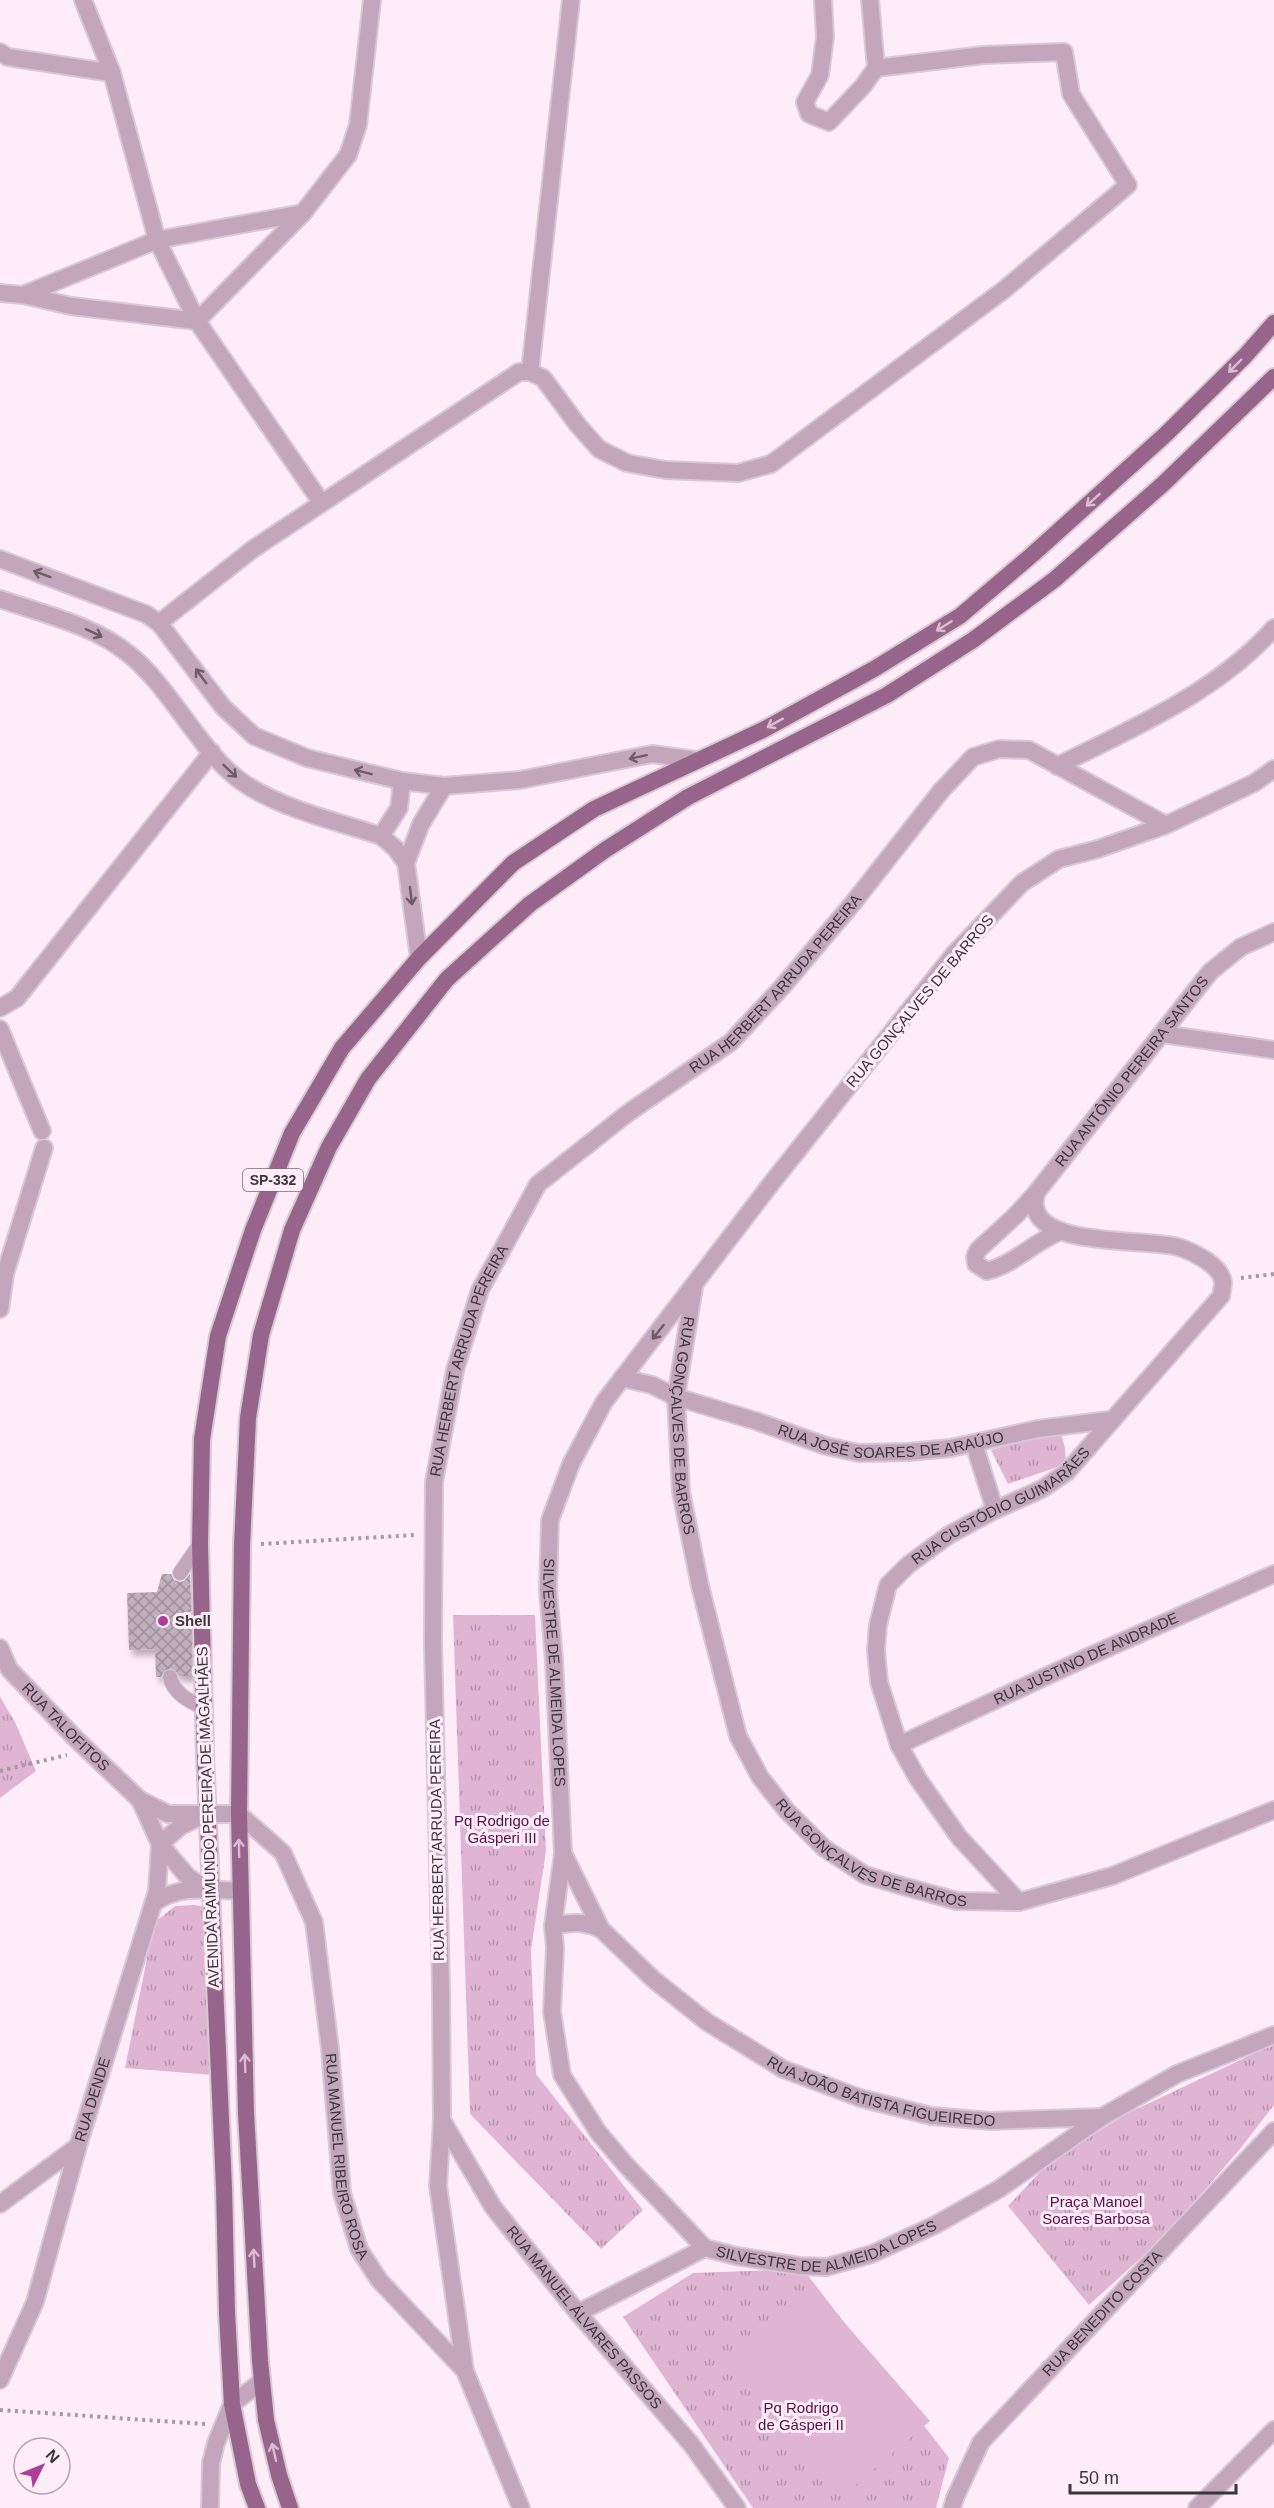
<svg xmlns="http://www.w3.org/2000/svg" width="1274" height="2508" font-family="Arial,sans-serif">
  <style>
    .grass { fill: url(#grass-tufts) }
    .pitch { fill: #dfb5d3 }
    .building { fill: url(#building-cross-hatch); filter: url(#shadow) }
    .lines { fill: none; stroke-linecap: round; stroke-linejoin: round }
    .service-casing { stroke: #d7c8d3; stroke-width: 16 }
    .minor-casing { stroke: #d7c8d3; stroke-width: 20 }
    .primary-casing { stroke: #d7c8d3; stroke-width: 20 }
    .path { stroke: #a598a1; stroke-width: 4; stroke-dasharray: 3 4.5; stroke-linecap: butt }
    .service { stroke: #c3a6bb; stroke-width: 14 }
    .minor { stroke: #c3a6bb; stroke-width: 16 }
    .primary { stroke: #97658b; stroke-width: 16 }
    .oneway { stroke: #dabdd2 }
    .oneway2 { stroke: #6b5c66 }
    .poi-dot { fill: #af3e99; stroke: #feedf9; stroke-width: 2 }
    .labels { text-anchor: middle; stroke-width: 6; stroke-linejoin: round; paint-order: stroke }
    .shield { fill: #feedf9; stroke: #766c73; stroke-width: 1.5 }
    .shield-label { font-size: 14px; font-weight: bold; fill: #3b3439 }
    .street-label { font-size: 15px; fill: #3b3439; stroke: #feedf9 }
    .poi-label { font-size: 15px; font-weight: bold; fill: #3b3439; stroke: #feedf9; text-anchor: start }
    .park-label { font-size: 15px; fill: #580c4b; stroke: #feedf9 }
  </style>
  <defs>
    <pattern id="grass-tufts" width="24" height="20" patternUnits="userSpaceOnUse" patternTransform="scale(1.5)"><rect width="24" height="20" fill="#dfb5d3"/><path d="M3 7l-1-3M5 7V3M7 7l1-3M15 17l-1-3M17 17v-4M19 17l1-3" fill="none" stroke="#b694ac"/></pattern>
    <pattern id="building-cross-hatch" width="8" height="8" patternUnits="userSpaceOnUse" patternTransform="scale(1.5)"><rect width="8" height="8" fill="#c0b0bb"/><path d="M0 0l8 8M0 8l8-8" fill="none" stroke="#9d9099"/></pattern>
    <filter id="shadow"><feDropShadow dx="3.5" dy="6" stdDeviation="3" flood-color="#0004"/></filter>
  </defs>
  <rect width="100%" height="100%" fill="#feedf9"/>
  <path class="grass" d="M1060,1430L1065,1448L1066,1464L1008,1484L991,1450Z
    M453,1615H535L546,1851L531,1950L536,2074L643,2210L601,2249L470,2114Z
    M0,1697L15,1722L36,1771L0,1798Z
    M195,1905L216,1909L214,2075L125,2068L154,1923L175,1906Z
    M1274,2044V2105L1240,2149L1166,2235L1089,2305L1008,2206L1040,2172L1065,2153L1126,2114Z
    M803,2269L949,2458L936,2508H753L623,2317L693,2273Z"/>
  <path class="pitch" d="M817,2291L930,2421L842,2497L729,2367Z"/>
  <path class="building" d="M162,1574H171L174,1580L180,1582L184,1581L190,1574L193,1676H179L176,1671L171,1668L164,1671L161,1677H156L155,1649L129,1650L127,1593L157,1592Z"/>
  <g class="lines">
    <defs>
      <path id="service" d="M180,1573L200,1544
        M170,1677C174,1694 189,1701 204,1708"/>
      <g id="minor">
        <path d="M83,0L112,73L157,240L197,321L321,502"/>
        <path d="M823,0L825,37L820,75L805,102L809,114L829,122L863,86L876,68L870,0"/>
        <path d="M0,52L8,57L112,73"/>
        <path d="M0,293L23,295L157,240L303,213"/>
        <path d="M23,295L71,306L197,321L303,213L348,155L358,125L372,0"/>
        <path d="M530,372L571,0"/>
        <path d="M0,559L146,614L159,623L223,707L254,736L307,758L402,781L444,786L520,780L652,754L695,760"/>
        <path d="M0,599C43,614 94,625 130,655C173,690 201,755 245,784C285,810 336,821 381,836L395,848L406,863L419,958"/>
        <path d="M159,623L253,549L519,372H530L543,378L577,424L599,449L627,463L665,470L738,473L771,464L1005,289L1128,185L1071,94L1064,52L984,55L876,68"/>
        <path d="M1057,766C1133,728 1217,692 1274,628"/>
        <path id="s1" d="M1274,769L1254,783L1166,825L1098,849L1059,859L1022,883L954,954L774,1180L604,1402L571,1464L550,1520L548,1590L554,1660L563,1853L553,1926L555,1948L552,2012L562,2075L598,2132L625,2164L705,2248L736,2256L800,2266L827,2267L872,2254L935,2225L999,2189L1102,2117L1177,2074L1274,2035"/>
        <path d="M381,836L399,808L402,781"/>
        <path d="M406,863L421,824L444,786"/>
        <path d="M0,1008L17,998L212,752"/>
        <path d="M0,1029L42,1131"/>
        <path d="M1162,1034L1274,1050"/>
        <path d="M1036,1193L1016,1215L978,1250L975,1257L976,1264L987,1271C1013,1265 1034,1242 1059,1232"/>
        <path id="s2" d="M694,1287L676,1397L681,1492L700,1586L738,1736L760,1777L786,1810L824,1848L865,1875L899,1885L957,1901L1019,1902L1112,1876L1274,1810"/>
        <path d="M0,1309L5,1274L44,1148"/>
        <path id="s3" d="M622,1378L652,1385L676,1397L756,1421L826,1446L859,1453L908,1452L951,1448L1038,1429L1110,1420"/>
        <path d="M974,1444L995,1510"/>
        <path id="s4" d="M0,1648L9,1669L77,1740L140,1800L168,1814H239L283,1853L314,1922L330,2049L342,2193L359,2249L379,2280L465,2371L521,2508"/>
        <path id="s5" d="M899,1745L1092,1655L1274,1574"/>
        <path d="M201,1816L181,1826L160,1844L188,1877L209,1890"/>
        <path id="s6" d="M563,1853L601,1929L653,1979L707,2022L783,2069L860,2098L931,2116L991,2121L1102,2117"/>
        <path id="s7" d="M1019,1902L959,1837L918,1779L899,1745L879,1682L876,1650L878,1625L888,1585L908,1565L949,1535L995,1510L1042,1489L1067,1472L1221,1296C1222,1291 1223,1286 1223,1282C1222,1273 1214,1266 1207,1261C1198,1255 1188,1250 1178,1247C1148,1238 1040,1248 1035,1206C1034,1202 1036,1197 1036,1193L1210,972L1241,947L1274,932"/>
        <path d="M154,1903C180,1884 209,1890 240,1891"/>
        <path d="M553,1926C572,1922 583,1921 601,1929"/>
        <path id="s8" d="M442,2120L493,2207L578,2313L691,2444L737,2508"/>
        <path d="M0,2204L78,2146"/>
        <path d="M578,2313L705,2248"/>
        <path id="s9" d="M465,2371L438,2186L442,2120L441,1989L433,1643L434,1482L455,1370L480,1290L538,1184L628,1113L731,1042L783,986L853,903L941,791L973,757L999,749L1029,750L1166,825"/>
        <path id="s10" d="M0,2380L35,2302L78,2146L157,1891L160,1844L140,1800"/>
        <path d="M210,2508L211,2463L216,2443L232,2404L262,2381"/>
        <path id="s11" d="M952,2508L955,2498L981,2442L1274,2131"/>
        <path d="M1197,2508L1274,2430"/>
      </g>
      <path id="primary" d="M257,2508L248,2484L232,2404L227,2313L224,2188L205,1755L200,1544L202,1439L218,1336L253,1230L292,1133L342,1048L419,958L513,863L594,809L763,730L874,669L960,616L1033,554L1165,435L1245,356L1274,323
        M290,2508L279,2475L266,2420L260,2361L246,2113L239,1814L242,1545L248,1418L261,1335L292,1230L329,1147L368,1079L447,979L530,904L605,850L688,797L887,695L973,640L1054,580L1163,484L1274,377"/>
    </defs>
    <use href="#service" class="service-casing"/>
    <use href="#minor" class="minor-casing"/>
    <use href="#primary" class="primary-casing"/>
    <path class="path" d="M1241,1278L1274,1274
      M261,1544L415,1535
      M0,1771L67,1755
      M0,2410L205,2424"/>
    <use href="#service" class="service"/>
    <use href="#minor" class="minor"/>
    <use href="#primary" class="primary"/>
  </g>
  <defs><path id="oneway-shaft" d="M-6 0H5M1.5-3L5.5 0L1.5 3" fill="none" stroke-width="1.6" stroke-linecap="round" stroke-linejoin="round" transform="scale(1.5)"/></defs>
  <g class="oneway">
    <use href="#oneway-shaft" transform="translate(1235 366) rotate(135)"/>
    <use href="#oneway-shaft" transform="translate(1093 500) rotate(138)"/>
    <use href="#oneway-shaft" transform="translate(944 626) rotate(148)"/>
    <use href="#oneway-shaft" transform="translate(775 723) rotate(151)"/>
    <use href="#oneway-shaft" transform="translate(239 1848) rotate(-91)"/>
    <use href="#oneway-shaft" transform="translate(245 2063) rotate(-92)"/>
    <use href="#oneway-shaft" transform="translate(254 2258) rotate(-93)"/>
    <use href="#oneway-shaft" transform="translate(274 2452) rotate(-103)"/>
  </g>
  <g class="oneway2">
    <use href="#oneway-shaft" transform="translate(42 574) rotate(-160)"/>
    <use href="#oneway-shaft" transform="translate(94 633) rotate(25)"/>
    <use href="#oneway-shaft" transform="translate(201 676) rotate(-126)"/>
    <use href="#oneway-shaft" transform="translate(638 757) rotate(168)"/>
    <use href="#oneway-shaft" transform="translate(230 771) rotate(43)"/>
    <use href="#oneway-shaft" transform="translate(363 772) rotate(-166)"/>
    <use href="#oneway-shaft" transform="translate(411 896) rotate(83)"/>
    <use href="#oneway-shaft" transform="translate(658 1332) rotate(128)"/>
  </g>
  <circle class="poi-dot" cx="163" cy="1621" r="6"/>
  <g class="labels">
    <rect class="shield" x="243" y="1169" width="60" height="22" rx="4.5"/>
    <g class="shield-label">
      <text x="273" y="1185">SP-332</text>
    </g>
    <g class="street-label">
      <text dy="5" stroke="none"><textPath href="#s9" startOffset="1522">RUA HERBERT ARRUDA PEREIRA</textPath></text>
      <text transform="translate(920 1001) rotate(-50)" y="5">RUA GONÇALVES DE BARROS</text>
      <text dy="5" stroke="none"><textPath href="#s7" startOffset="1208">RUA ANTÔNIO PEREIRA SANTOS</textPath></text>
      <text dy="5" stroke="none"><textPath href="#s9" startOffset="1018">RUA HERBERT ARRUDA PEREIRA</textPath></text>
      <text dy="5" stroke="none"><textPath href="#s2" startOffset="140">RUA GONÇALVES DE BARROS</textPath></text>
      <text dy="5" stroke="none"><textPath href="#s3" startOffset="280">RUA JOSÉ SOARES DE ARAÚJO</textPath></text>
      <text dy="5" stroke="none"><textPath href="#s7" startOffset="502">RUA CUSTÓDIO GUIMARÃES</textPath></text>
      <text dy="5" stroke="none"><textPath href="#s5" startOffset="206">RUA JUSTINO DE ANDRADE</textPath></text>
      <text dy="5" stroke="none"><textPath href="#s1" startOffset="1228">SILVESTRE DE ALMEIDA LOPES</textPath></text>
      <text dy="5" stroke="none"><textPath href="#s4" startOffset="104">RUA TALOFITOS</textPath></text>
      <text transform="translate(208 1817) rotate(-92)" y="5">AVENIDA RAIMUNDO PEREIRA DE MAGALHÃES</text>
      <text transform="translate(437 1840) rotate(-91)" y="5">RUA HERBERT ARRUDA PEREIRA</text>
      <text dy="5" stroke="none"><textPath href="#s2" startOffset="644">RUA GONÇALVES DE BARROS</textPath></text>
      <text dy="5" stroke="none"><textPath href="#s6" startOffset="417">RUA JOÃO BATISTA FIGUEIREDO</textPath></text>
      <text dy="5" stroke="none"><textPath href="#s10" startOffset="296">RUA DENDE</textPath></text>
      <text dy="5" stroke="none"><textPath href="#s4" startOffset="682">RUA MANUEL RIBEIRO ROSA</textPath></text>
      <text dy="5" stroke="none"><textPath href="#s1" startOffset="1984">SILVESTRE DE ALMEIDA LOPES</textPath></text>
      <text dy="5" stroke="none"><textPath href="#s11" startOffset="249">RUA BENEDITO COSTA</textPath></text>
      <text dy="5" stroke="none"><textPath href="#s8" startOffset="244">RUA MANUEL ÁLVARES PASSOS</textPath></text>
    </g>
    <g class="poi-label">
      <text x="175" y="1626">Shell</text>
    </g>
    <g class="park-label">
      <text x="502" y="1826">Pq Rodrigo de<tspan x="502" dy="17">Gásperi III</tspan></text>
      <text x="1096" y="2207">Praça Manoel<tspan x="1096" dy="17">Soares Barbosa</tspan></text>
      <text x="801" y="2413">Pq Rodrigo<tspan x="801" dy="17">de Gásperi II</tspan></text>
    </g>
  </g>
  <g transform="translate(42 2466) rotate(47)"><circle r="28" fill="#feedf9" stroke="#b0a3ac" stroke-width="1.5"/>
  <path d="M0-4.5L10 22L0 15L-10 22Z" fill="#af3e99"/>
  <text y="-9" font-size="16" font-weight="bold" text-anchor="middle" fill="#3b3439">N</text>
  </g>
  <path d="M1070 2484v9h166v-9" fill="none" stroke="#3b3439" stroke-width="3"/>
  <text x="1079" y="2484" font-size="18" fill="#3b3439" stroke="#feedf9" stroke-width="4.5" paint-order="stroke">50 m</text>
</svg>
